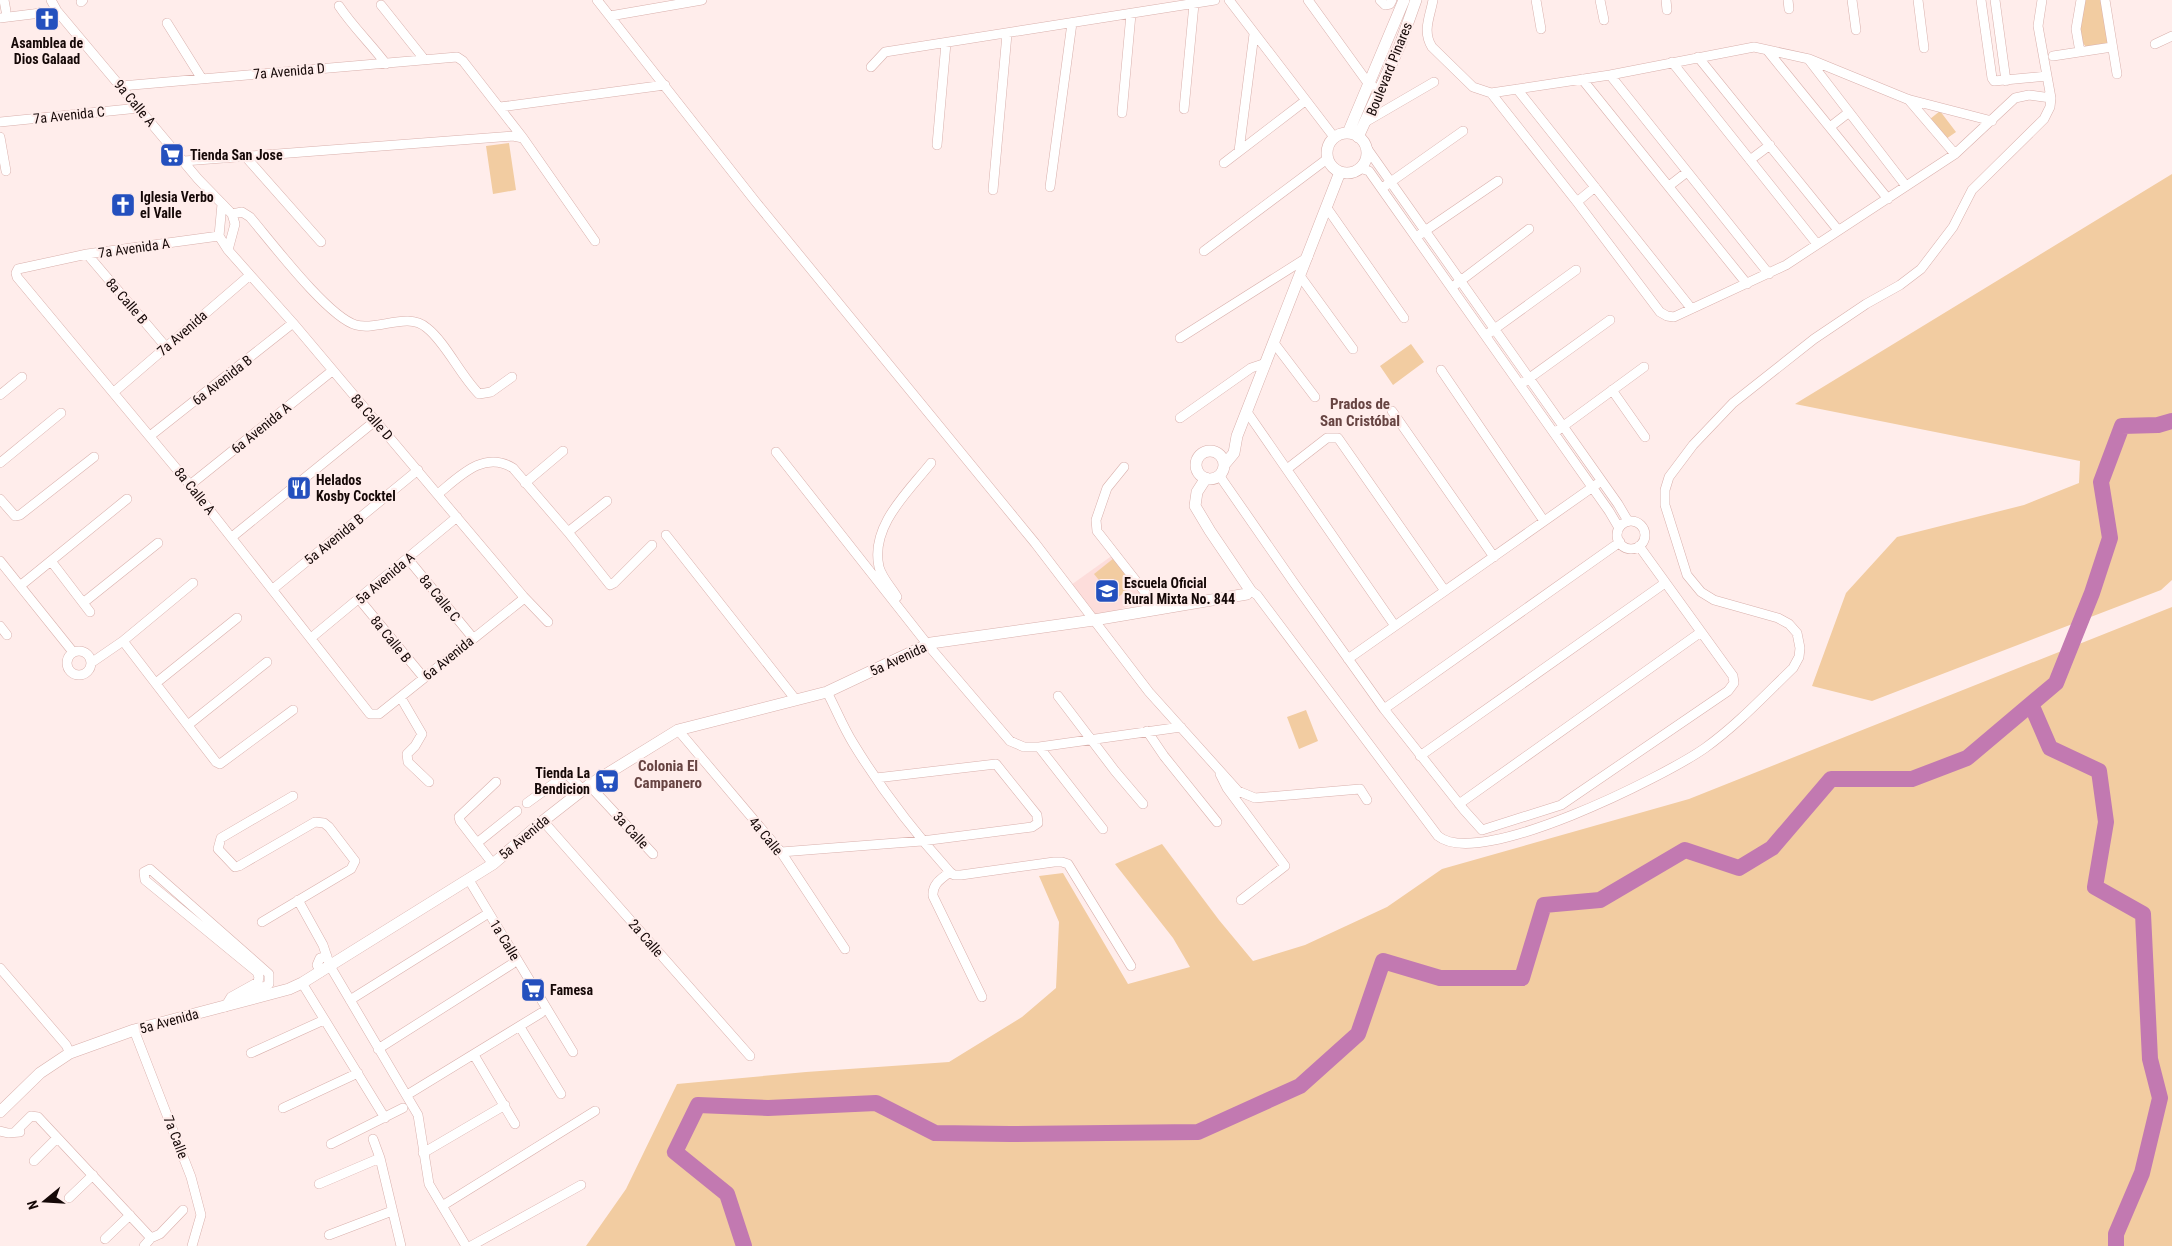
<svg xmlns="http://www.w3.org/2000/svg" width="2172" height="1246" font-family="'Roboto Condensed',sans-serif">
  <style>
    .built { fill: #fddddb }
    .green { fill: #f2cca1 }
    .lines { fill: none; stroke-linecap: round; stroke-linejoin: round }
    .river { stroke: #c279b1; stroke-width: 16 }
    .minor-casing { stroke: #d9b0ac; stroke-width: 10 }
    .tertiary-casing { stroke: #d9b0ac; stroke-width: 12 }
    .minor { stroke: #fff; stroke-width: 9 }
    .tertiary { stroke: #fff; stroke-width: 11 }
    .labels { text-anchor: middle; stroke-width: 4.5; stroke-linejoin: round; paint-order: stroke }
    .poi-label { font-size: 14px; font-weight: bold; fill: #150807; stroke: #ffedeb; text-anchor: start }
    .street-label { font-size: 14px; fill: #150807; stroke: #ffedeb }
    .neighbourhood-label { font-size: 15px; font-weight: bold; fill: #674442; stroke: #ffedeb }
  </style>
  <rect width="100%" height="100%" fill="#ffedeb"/>
  <path class="built" d="M1113,555L1143,596L1132,605L1097,618L1071,585Z"/>
  <path class="green" d="M2084,0H2102L2109,46L2087,48C2075,37 2082,14 2084,0Z
    M1940,111L1956,132L1946,139L1930,119Z
    M509,143L516,190L493,194L486,146Z
    M2172,174V580L2161,590L1872,701L1812,686L1846,593L1897,537L2024,505L2079,483L2080,461L1795,404Z
    M1411,344L1424,362L1393,385L1380,366Z
    M1114,558L1134,584L1115,600L1094,574Z
    M2172,607V1246H586L626,1189L677,1084L806,1072L949,1062L1022,1017L1056,988L1059,922L1039,876L1063,873L1128,984L1190,967L1173,938L1115,864L1162,844L1219,920L1253,961L1305,945L1387,907L1442,869L1689,799Z
    M1306,710L1318,741L1299,749L1287,717Z"/>
  <g class="lines">
    <path class="river" d="M2031,704L2050,748L2099,771L2106,822L2095,887L2143,914L2150,1059L2160,1098L2142,1173L2116,1234V1246
      M744,1246L727,1194L675,1152L698,1105L768,1108L876,1103L935,1133L1010,1134L1198,1132L1300,1086L1358,1034L1383,961L1440,978H1522L1544,905L1600,900L1685,850L1739,868L1772,848L1831,779H1912L1967,758L2056,683L2092,593L2110,538L2101,482L2122,426L2158,425L2172,421"/>
    <defs>
      <path id="minor" d="M4,0L6,11
        M51,0L57,11L198,179L232,214L235,224L228,250
        M597,0L755,201L1035,543L1149,692L1238,791L1255,798L1360,789L1367,800
        M1229,0L1334,137
        M1308,0L1368,83L1373,86
        M1380,0L1385,5L1390,4L1392,0
        M1433,0C1430,17 1422,31 1432,47L1473,87L1491,93L1610,75L1754,47L1809,59L1907,99L1992,121
        M1536,0L1541,29
        M1600,0L1604,20
        M1666,0L1667,10
        M1788,0L1789,9
        M1852,0L1856,30
        M1918,0L1924,48
        M1981,0L1992,78L1994,81L2047,76
        M1995,0L2006,81
        M2105,0L2117,74
        M81,2L83,0
        M381,5L424,59
        M339,6C353,27 371,44 386,64
        M610,16L702,0
        M0,18L57,11
        M167,23L202,79
        M2155,44L2172,36
        M1767,50L1888,199
        M2080,52L2076,29L2081,0
        M2053,56L2112,47
        M1698,57L1838,230
        M1809,60L1906,186
        M1672,62L1817,244
        M871,67L885,52L1215,0
        M1610,75L1769,274
        M1582,79L1747,284
        M121,86L457,57L463,61L523,138
        M1517,89L1691,308
        M1491,93L1577,202L1660,312L1667,316L1674,317L1786,265L1955,154L2015,98L2029,95L2051,98
        M1908,99L1955,154
        M500,107L665,85
        M1184,109L1194,4
        M1122,113L1131,14
        M1367,121L1434,82
        M0,122L139,108
        M1830,127L1848,113
        M0,137L6,171
        M937,145L946,43
        M1366,147L1618,504L1628,521
        M1239,151L1254,34
        M245,156L321,242
        M1750,160L1770,145
        M184,161L513,136L523,138L595,241
        M1224,163L1305,101
        M1360,168L1369,171L1609,511L1619,528
        M1385,186L1463,131
        M1669,186L1687,172
        M1050,187L1072,23
        M993,190L1007,34
        M1577,202L1595,187
        M1327,208L1404,318
        M232,214L242,212L250,217C272,243 328,317 356,325C378,331 408,311 427,328C446,343 460,375 479,394L491,392L512,377
        M1419,235L1498,181
        M219,236L228,250L293,323L523,596L522,600L379,714H370L190,485L17,277L16,273L18,269L87,254Z
        M219,236L222,204
        M1204,251L1327,159
        M87,254L166,347
        M1300,276L1353,349
        M1455,285L1529,229
        M1489,333L1576,270
        M1180,338L1308,257
        M1274,343L1315,397
        M1441,370L1544,521
        M1524,382L1610,320
        M1612,390L1645,437
        M114,392L250,275
        M0,395L22,377
        M1392,411L1494,557
        M1247,412L1395,626
        M1180,418L1251,368L1266,363
        M1558,430L1644,367
        M150,436L293,323
        M776,452L928,645L1010,741L1024,747H1039L1181,727
        M0,463L61,413
        M1124,467L1107,488L1096,520L1097,531L1158,609
        M1287,469L1327,438H1338L1445,591
        M1219,475L1294,583L1384,709L1464,810L1482,830L1561,805L1728,691L1734,683L1733,676L1639,546
        M525,483L563,451
        M190,485L332,371
        M438,494C460,476 484,450 513,468L568,532L610,585L614,583L652,545
        M0,499L15,516L20,515L94,457
        M1617 535a14 14 0 1 1 28 0a14 14 0 1 1-28 0Z
        M568,532L607,501
        M666,535L796,700
        M232,537L375,421
        M408,559L473,638
        M0,561L73,652
        M51,561L90,612
        M20,586L127,499
        M273,589L418,470
        M1250,590L1257,595L1438,836C1479,870 1665,776 1705,748C1737,725 1764,696 1793,668L1799,657L1800,648L1797,633L1789,624L1778,618L1714,600L1701,592L1687,575L1665,505V490L1669,477L1693,445L1733,403L1814,339L1866,304L1900,285L1921,269L1953,227L1972,190L2044,119L2050,107L2051,98L2038,26L2042,0
        M523,596L548,622
        M897,597C891,587 882,578 879,567C870,526 908,492 931,463
        M359,599L424,678
        M83,603L158,543
        M0,626L7,635
        M311,638L457,517
        M123,641L216,762L220,764L293,710
        M67 663a12 12 0 1 1 24 0a12 12 0 1 1-24 0Z
        M1348,659L1597,484
        M91,663L123,641L193,583
        M156,683L237,618
        M827,692C836,709 843,727 853,743C881,789 914,832 950,872L954,875H961L1054,862H1062L1068,864L1131,966
        M1058,696L1115,771L1143,804
        M401,698L422,734L415,746L407,754L408,762L429,782
        M1384,709L1620,542
        M188,725L267,662
        M678,730L781,852L845,949
        M1147,731L1164,756L1217,822
        M1039,747L1103,829
        M1420,756L1665,583
        M1220,774L1227,788L1285,866L1241,900
        M589,785L653,854
        M527,803L567,774L583,790
        M1459,804L1701,632
        M543,821L750,1056
        M477,843L517,811
        M781,852L922,841L1032,827L1038,823L1037,815L996,764L876,778
        M493,864L460,821L459,817L496,782
        M150,869L269,974V984C255,994 238,997 225,1007L231,997L258,982L259,977L257,972L145,880L144,872Z
        M950,872C941,879 932,884 933,896L982,997
        M469,880L573,1052
        M298,900L323,945L330,966L418,1115L429,1184L466,1246
        M262,922L351,869L355,861L329,827L324,823L315,822L239,866L235,867L218,849L221,838L293,796
        M0,968L66,1045L70,1053
        M321,972L317,965L320,958L327,956
        M302,983L385,1118
        M350,1000L484,916
        M520,1027L561,1094
        M134,1030L191,1177L201,1215L192,1246
        M378,1049L512,964
        M251,1053L324,1020
        M474,1055L515,1124
        M407,1095L541,1013
        M283,1108L358,1073
        M0,1131L8,1133L20,1132
        M15,1132L31,1116L38,1117L151,1238
        M373,1139L380,1158L401,1246
        M331,1144L403,1108
        M423,1153L505,1105
        M34,1161L57,1138
        M319,1184L380,1158
        M69,1198L93,1175
        M442,1206L595,1111
        M329,1235L392,1211
        M105,1239L130,1215
        M144,1246L151,1238L160,1234L183,1210
        M471,1246L581,1185"/>
      <path id="tertiary" d="M1327 153a20 20 0 1 1 40 0a20 20 0 1 1-40 0Z
        M1348,133L1404,0
        M1358,137L1400,45L1416,0
        M1196 465a14 14 0 1 1 28 0a14 14 0 1 1-28 0Z
        M1224,465L1234,453L1237,436L1340,172
        M0,1112L40,1073L70,1053L134,1030L289,989L302,983L493,864L543,821L589,785L678,730L827,692L931,643L1094,620L1247,594L1250,590L1210,531L1195,506L1197,492L1206,478"/>
    </defs>
    <use href="#minor" class="minor-casing"/>
    <use href="#tertiary" class="tertiary-casing"/>
    <use href="#minor" class="minor"/>
    <use href="#tertiary" class="tertiary"/>
  </g>
  <defs>
    <symbol id="church-square" viewBox="-11 -11 22 22"><rect x="-9" y="-9" width="18" height="18" rx="4" fill="#2450be" stroke="#ffedeb"/><path d="M-1.2-6h2.4v3.5h3.3v2.4h-3.3V6h-2.4V-.1h-3.3v-2.4h3.3Z" fill="#fff"/></symbol>
    <symbol id="supermarket-square" viewBox="-11 -11 22 22"><rect x="-9" y="-9" width="18" height="18" rx="4" fill="#2450be" stroke="#ffedeb"/><path d="M-6-5.5h2.5l.6 2H6L4.5 2H-2.5L-4.4-4H-6ZM-1.5 3.2a1.3 1.3 0 1 0 .1 0ZM3 3.2a1.3 1.3 0 1 0 .1 0Z" fill="#fff"/></symbol>
    <symbol id="restaurant-square" viewBox="-11 -11 22 22"><rect x="-9" y="-9" width="18" height="18" rx="4" fill="#2450be" stroke="#ffedeb"/><path d="M-5-6h1v4h1v-4h1v4h1v-4h1v5L-1.5 .5V6h-2V.5L-5-1ZM5-6V6H3V1.5H1.5Q1.5-4 5-6Z" fill="#fff"/></symbol>
    <symbol id="school-square" viewBox="-11 -11 22 22"><rect x="-9" y="-9" width="18" height="18" rx="4" fill="#2450be" stroke="#ffedeb"/><path d="M0-5L7-2L0 1L-7-2ZM-4 1L0 2.5L4 1V4Q0 6-4 4Z" fill="#fff"/></symbol>
  </defs>
  <g fill-rule="evenodd">
    <use href="#church-square" x="33" y="5" width="28" height="28"/>
    <use href="#supermarket-square" x="158" y="141" width="28" height="28"/>
    <use href="#church-square" x="109" y="191" width="28" height="28"/>
    <use href="#restaurant-square" x="285" y="474" width="28" height="28"/>
    <use href="#school-square" x="1093" y="577" width="28" height="28"/>
    <use href="#supermarket-square" x="593" y="767" width="28" height="28"/>
    <use href="#supermarket-square" x="519" y="976" width="28" height="28"/>
  </g>
  <g class="labels">
    <g class="poi-label">
      <text x="47" y="48" text-anchor="middle">Asamblea de<tspan x="47" dy="16">Dios Galaad</tspan></text>
      <text x="190" y="160">Tienda San Jose</text>
      <text x="140" y="202">Iglesia Verbo<tspan x="140" dy="16">el Valle</tspan></text>
      <text x="316" y="485">Helados<tspan x="316" dy="16">Kosby Cocktel</tspan></text>
      <text x="1124" y="588">Escuela Oficial<tspan x="1124" dy="16">Rural Mixta No. 844</tspan></text>
      <text x="590" y="778" text-anchor="end">Tienda La<tspan x="590" dy="16">Bendicion</tspan></text>
      <text x="550" y="995">Famesa</text>
    </g>
    <g class="street-label">
      <text transform="translate(1389 69) rotate(-68)" y="5">Boulevard Pinares</text>
      <text transform="translate(289 71) rotate(-5)" y="5">7a Avenida D</text>
      <text transform="translate(135 103) rotate(50)" y="5">9a Calle A</text>
      <text transform="translate(69 115) rotate(-6)" y="5">7a Avenida C</text>
      <text transform="translate(134 248) rotate(-8)" y="5">7a Avenida A</text>
      <text transform="translate(127 301) rotate(49)" y="5">8a Calle B</text>
      <text transform="translate(182 333) rotate(-41)" y="5">7a Avenida</text>
      <text transform="translate(222 380) rotate(-38)" y="5">6a Avenida B</text>
      <text transform="translate(372 417) rotate(49)" y="5">8a Calle D</text>
      <text transform="translate(261 428) rotate(-39)" y="5">6a Avenida A</text>
      <text transform="translate(195 491) rotate(51)" y="5">8a Calle A</text>
      <text transform="translate(334 539) rotate(-39)" y="5">5a Avenida B</text>
      <text transform="translate(385 578) rotate(-40)" y="5">5a Avenida A</text>
      <text transform="translate(440 598) rotate(51)" y="5">8a Calle C</text>
      <text transform="translate(391 639) rotate(51)" y="5">8a Calle B</text>
      <text transform="translate(448 658) rotate(-39)" y="5">6a Avenida</text>
      <text transform="translate(898 659) rotate(-25)" y="5">5a Avenida</text>
      <text transform="translate(631 830) rotate(47)" y="5">3a Calle</text>
      <text transform="translate(766 836) rotate(51)" y="5">4a Calle</text>
      <text transform="translate(524 837) rotate(-40)" y="5">5a Avenida</text>
      <text transform="translate(646 938) rotate(49)" y="5">2a Calle</text>
      <text transform="translate(505 940) rotate(59)" y="5">1a Calle</text>
      <text transform="translate(169 1021) rotate(-15)" y="5">5a Avenida</text>
      <text transform="translate(176 1137) rotate(69)" y="5">7a Calle</text>
    </g>
    <g class="neighbourhood-label">
      <text x="1360" y="409">Prados de<tspan x="1360" dy="17">San Cristóbal</tspan></text>
      <text x="668" y="771">Colonia El<tspan x="668" dy="17">Campanero</tspan></text>
    </g>
  </g>
  <g transform="translate(45 1201) rotate(252)" stroke="#ffedeb" stroke-width="4" paint-order="stroke">
  <path d="M0-4L9 19L0 12L-9 19Z" fill="#150807"/>
  <text y="-8" font-size="14" font-weight="bold" text-anchor="middle" fill="#150807">N</text>
  </g>
</svg>
